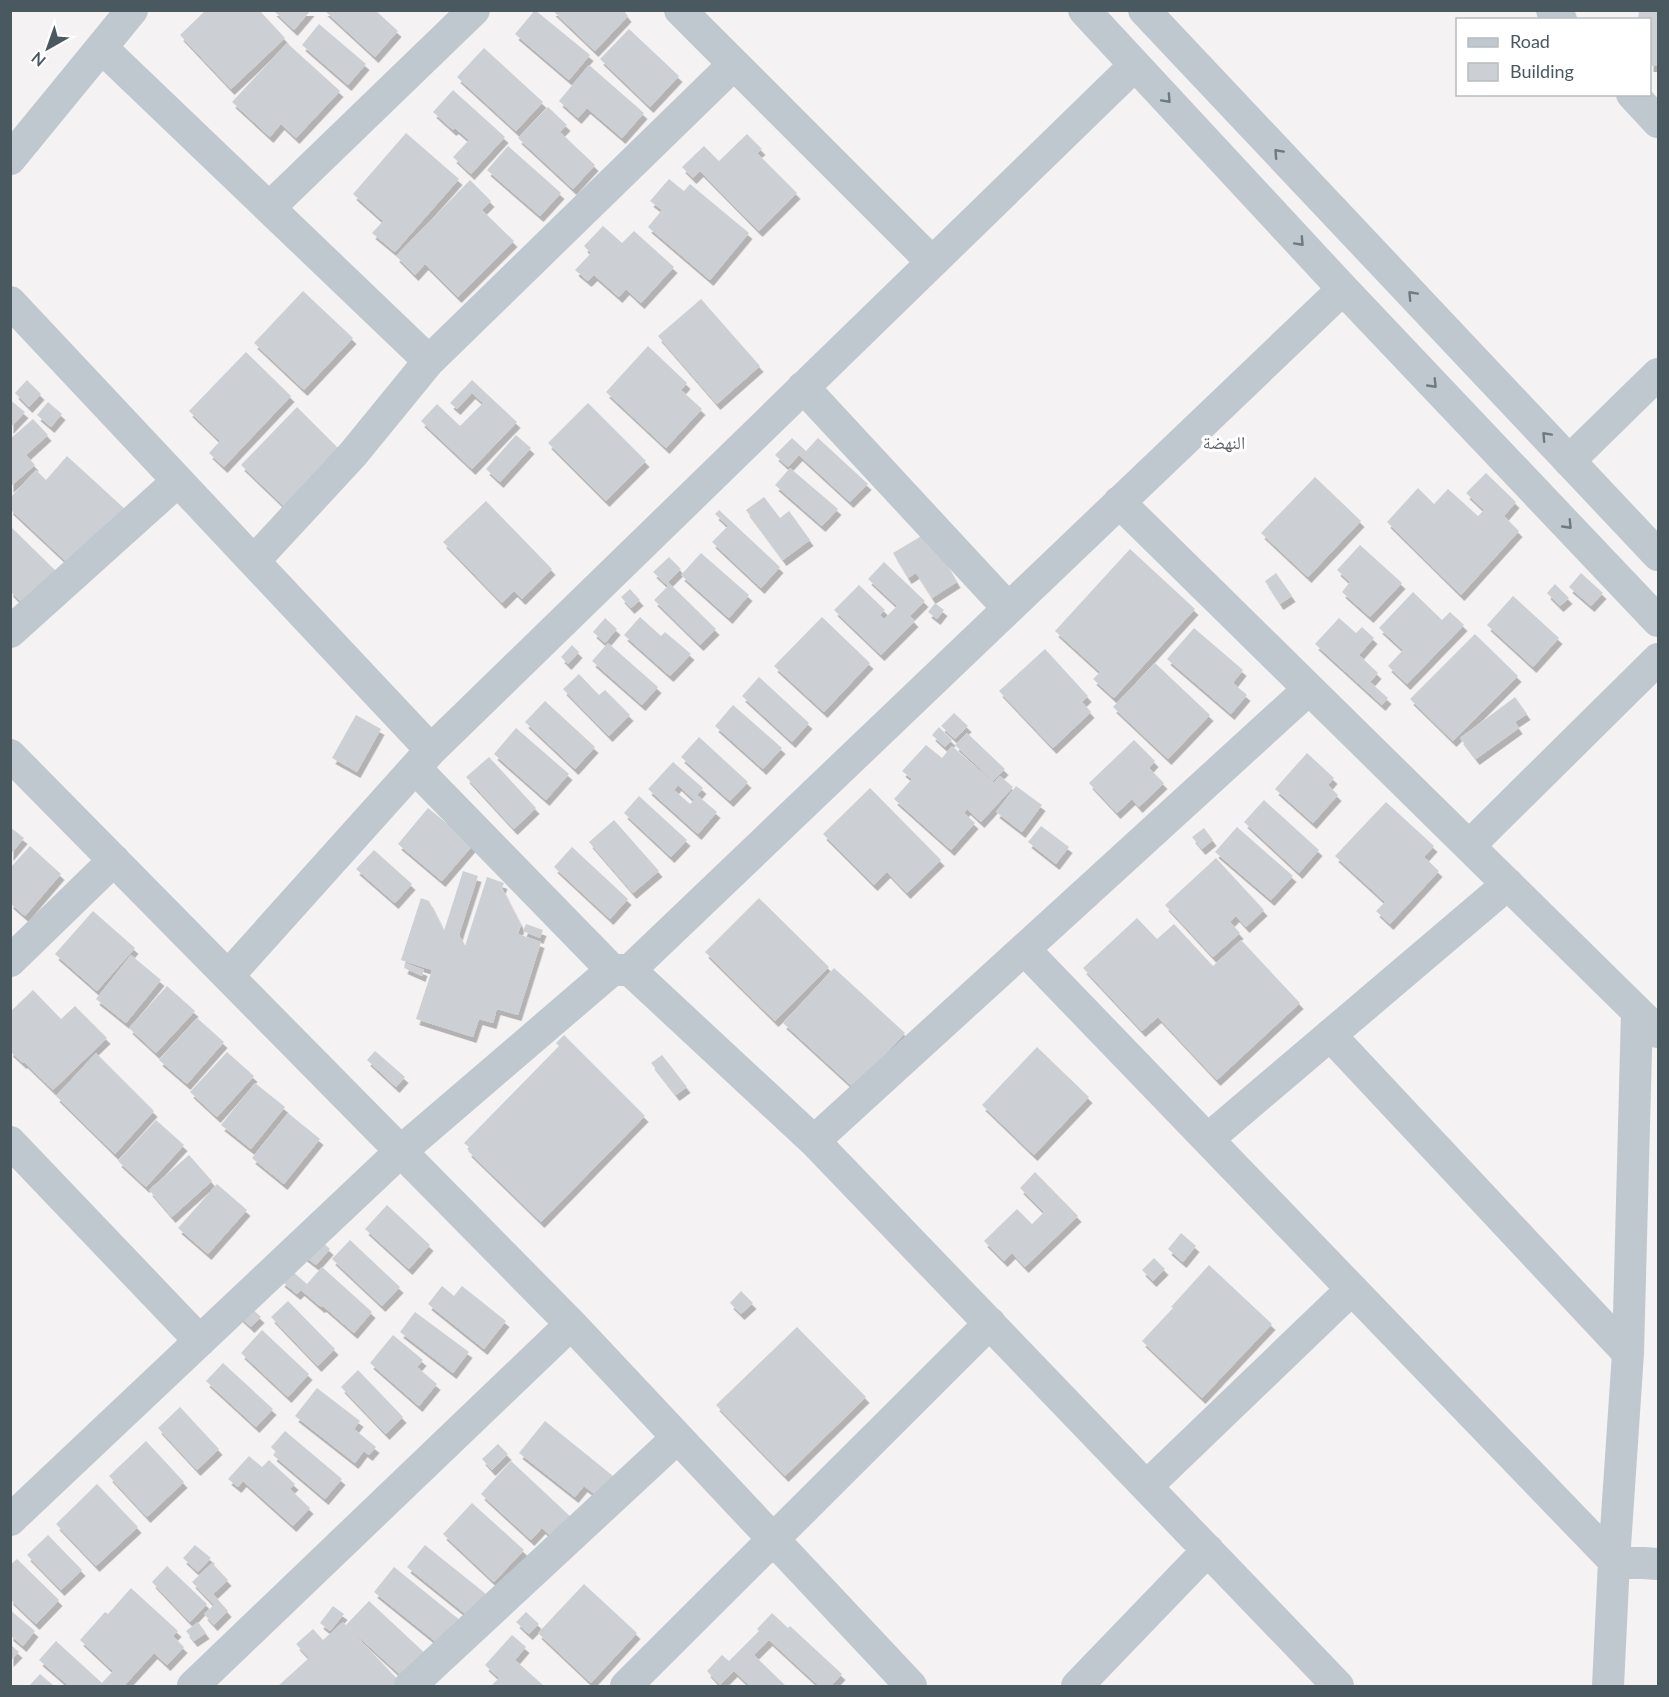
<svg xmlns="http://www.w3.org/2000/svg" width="1669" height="1697" font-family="Lato,'Noto Naskh Arabic',sans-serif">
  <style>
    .building { fill: #ccd0d4; fill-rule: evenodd; filter: url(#shadow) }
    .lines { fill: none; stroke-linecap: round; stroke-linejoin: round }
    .minor { stroke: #bec8ce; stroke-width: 32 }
    .oneway { stroke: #6d7a80 }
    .labels { text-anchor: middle; stroke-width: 6; stroke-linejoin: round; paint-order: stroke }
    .neighbourhood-label { font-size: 18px; fill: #5f6367; stroke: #fff }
  </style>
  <defs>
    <filter id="shadow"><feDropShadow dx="3.5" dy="6" stdDeviation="0" flood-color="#0004"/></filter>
  </defs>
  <rect width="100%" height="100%" fill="#f4f2f3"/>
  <path class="building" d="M206,10H259L285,38L231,89L180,35Z
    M273,10H311L294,30Z
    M324,10H375L398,31L375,57Z
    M535,10L590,55L569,80L515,34Z
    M552,10H623L628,16L595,51Z
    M1639,10H1658V66H1650V20H1638Z
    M319,24L366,64L348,85L302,45Z
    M629,29L679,76L650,107L600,59Z
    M287,43L340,91L296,138L281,124L270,137L232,102Z
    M484,48L543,102L516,131L457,77Z
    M589,65L644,113L622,138L587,108L578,118L559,101Z
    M453,90L505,137L471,174L453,157L469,140L455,128L453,130L433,112Z
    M548,107L567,125L560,132L595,165L573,189L518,138Z
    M406,133L459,179L395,252L372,233L383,221L353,194Z
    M747,134L762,149L757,153L797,193L759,231L700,171L693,178L682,167L704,146L719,161Z
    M508,146L561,193L540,216L487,170Z
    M669,179L684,191L690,184L749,233L710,280L648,227L662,210L650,201Z
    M470,180L491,201L482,210L514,241L458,297L425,264L415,275L396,256Z
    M603,226L622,243L634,231L674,267L641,303L626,289L619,297L594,275L588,281L575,270L591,253L584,246Z
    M303,291L353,338L304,390L254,343Z
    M701,299L760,366L717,404L658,336Z
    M648,346L687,383L681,390L702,409L666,448L606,392Z
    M246,352L291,396L224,467L209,453L220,441L189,411Z
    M27,380L41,394L29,407L15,393Z
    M472,380L517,422L472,469L421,421L437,404L460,426L483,403L472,393L457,409L450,403Z
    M10,400L25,412L10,428Z
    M48,402L62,414L51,427L37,415Z
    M588,403L646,461L606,501L548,443Z
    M297,407L342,452L287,509L241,465Z
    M33,419L48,435L26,455L35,465L10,487V439Z
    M516,435L531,448L500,482L486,469Z
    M792,438L806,451L818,438L868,484L850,502L799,455L788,467L775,455Z
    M67,456L126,510L73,568L10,509V498L36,470L46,480Z
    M790,468L838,509L822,526L775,485Z
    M1486,473L1516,502L1504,516L1519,531L1461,595L1387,522L1418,488L1434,504L1448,489L1478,516L1484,510L1466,493Z
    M1315,477L1361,521L1308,577L1261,533Z
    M764,497L780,518L789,511L810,540L783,560L746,510Z
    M486,501L552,569L522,599L514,591L502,603L443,542Z
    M719,510L780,567L761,588L712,542L728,526L715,514Z
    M10,526L59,574L26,607L10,591Z
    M928,532L957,582L932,598L916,573L908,578L893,553Z
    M1360,545L1402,583L1370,617L1342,592L1350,582L1337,570Z
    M1130,549L1195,609L1114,698L1093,679L1100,672L1055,631Z
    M701,553L749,595L729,618L681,575Z
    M669,557L681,569L668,582L716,629L700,645L654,600L668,586L653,572Z
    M884,562L925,601L910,616L915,621L881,655L834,610L859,585L885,610L880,615L884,619L897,606L868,579Z
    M1276,573L1292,596L1280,604L1265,581Z
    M1581,573L1603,593L1591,606L1569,587Z
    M1555,584L1569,598L1560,606L1547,593Z
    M630,589L640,600L631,608L621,597Z
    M1413,592L1442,620L1450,612L1464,625L1407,684L1388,666L1403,650L1379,628Z
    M1513,596L1559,638L1533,667L1487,625Z
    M935,603L944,610L937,619L928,612Z
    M640,617L661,636L665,632L691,654L670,676L624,635Z
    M822,617L870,663L824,712L774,666Z
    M605,618L617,629L605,643L593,632Z
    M1339,618L1356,633L1362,627L1374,638L1359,655L1378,673L1370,682L1388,698L1382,705L1315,644Z
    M1194,628L1243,670L1233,683L1247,695L1231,714L1167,659Z
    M1475,634L1518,676L1453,741L1410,699Z
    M608,643L658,687L642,705L592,661Z
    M572,645L579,652L568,664L561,657Z
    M1045,649L1088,696L1082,702L1091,712L1053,748L999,691Z
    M1155,663L1210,715L1168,759L1113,707Z
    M579,674L599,695L605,690L630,715L609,736L563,689Z
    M759,677L809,723L792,742L742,696Z
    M1515,697L1527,714L1515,722L1519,728L1476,759L1460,738Z
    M545,701L595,747L575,769L525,722Z
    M733,705L782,748L763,769L715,726Z
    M954,713L968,726L955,739L941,726Z
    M356,715L381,729L357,772L332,758Z
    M939,727L952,740L945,747L932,735Z
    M516,728L569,774L546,800L494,754Z
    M967,733L1005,769L993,781L955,745Z
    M699,737L748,782L730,801L681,757Z
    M1134,740L1155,761L1149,768L1164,783L1139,807L1132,799L1117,813L1089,783Z
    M926,745L942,758L952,746L994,783L1000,776L1013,787L981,822L967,809L964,813L975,823L951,850L894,799L912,779L902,771Z
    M1307,753L1334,778L1328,785L1338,795L1313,823L1275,789Z
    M489,757L536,808L514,829L466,777Z
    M673,762L703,788L697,795L717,812L698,834L648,789ZM678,785L694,800L690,804L674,790Z
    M1016,786L1042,805L1022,832L996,812Z
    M870,788L941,860L907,893L887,872L874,885L823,834Z
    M639,796L687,840L671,857L624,813Z
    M1264,800L1319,850L1299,873L1244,822Z
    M1386,802L1434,846L1424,857L1439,871L1390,924L1376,911L1385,902L1335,856Z
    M428,808L473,845L442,881L398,844Z
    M614,820L659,871L633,893L589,842Z
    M1041,826L1069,847L1056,864L1028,842Z
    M10,827L24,838L10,855Z
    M1237,827L1293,876L1271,900L1215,852Z
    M1204,828L1213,840L1202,849L1192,837Z
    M30,846L61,874L25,916L10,903V868Z
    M572,847L628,899L610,919L554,867Z
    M374,850L412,884L395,903L356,869Z
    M1216,858L1264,910L1246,927L1236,916L1230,922L1240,933L1213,957L1165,905Z
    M463,871L478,876L459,935L465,946L487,877L504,883L502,888L521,925L518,934L541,942L518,1015L497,1009L493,1023L479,1019L473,1037L416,1019L432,970L401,960L421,898L429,901L444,931Z
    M759,898L829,967L775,1021L705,952Z
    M93,911L135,948L97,991L55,954Z
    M1137,918L1157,939L1174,924L1213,966L1241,940L1300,1003L1217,1080L1158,1017L1142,1031L1083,968Z
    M526,924L543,930L540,938L523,931Z
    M131,955L161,980L126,1023L96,999Z
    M406,963L424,970L422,976L404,968Z
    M834,968L905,1033L854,1088L783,1023Z
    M167,986L195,1011L156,1053L129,1028Z
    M33,990L61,1019L75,1006L107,1038L53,1090L24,1062L23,1063L10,1051V1012Z
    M197,1018L224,1042L187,1084L159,1060Z
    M564,1035L645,1116L541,1222L468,1151L470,1148L464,1143L559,1046L556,1043Z
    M1037,1047L1089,1097L1034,1155L982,1105Z
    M375,1051L405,1077L396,1087L367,1060Z
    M227,1052L254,1076L217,1117L190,1092Z
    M96,1053L154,1111L115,1154L56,1096Z
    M662,1055L687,1087L676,1095L651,1063Z
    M255,1083L285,1107L251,1149L221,1125Z
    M288,1113L320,1139L284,1184L252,1158Z
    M156,1120L184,1145L146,1187L118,1161Z
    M189,1155L212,1181L172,1217L149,1190Z
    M1035,1172L1078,1216L1025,1267L1012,1253L1004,1261L984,1241L1017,1209L1032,1224L1044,1212L1020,1188Z
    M217,1184L247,1210L208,1254L178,1228Z
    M387,1205L430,1245L409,1269L365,1229Z
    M1181,1233L1196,1246L1183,1262L1168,1249Z
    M318,1238L330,1249L316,1265L303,1255Z
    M350,1240L400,1287L382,1306L332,1259Z
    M1154,1258L1165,1269L1153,1281L1142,1270Z
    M1209,1265L1272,1324L1202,1398L1142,1341L1173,1308L1171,1307Z
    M322,1267L372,1312L354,1333L323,1306L321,1307L301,1290L297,1294L281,1281L291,1270L307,1284Z
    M442,1286L454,1296L462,1286L506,1321L484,1349L428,1304Z
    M741,1291L753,1303L741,1314L730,1303Z
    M288,1301L335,1349L318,1366L271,1317Z
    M248,1305L261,1317L251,1327L238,1315Z
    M415,1312L469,1352L453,1373L400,1332Z
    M797,1327L866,1397L785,1476L716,1405Z
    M262,1330L309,1374L288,1397L241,1353Z
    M393,1335L423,1360L417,1367L437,1384L419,1406L370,1363Z
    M223,1363L273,1409L256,1427L206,1381Z
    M358,1370L403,1417L386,1434L341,1387Z
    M317,1388L360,1421L354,1429L376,1447L369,1455L364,1451L355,1463L295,1416Z
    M180,1407L219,1449L197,1470L158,1428Z
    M545,1421L613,1476L597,1496L584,1486L575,1497L519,1453Z
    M285,1431L342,1479L325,1499L273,1455L276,1452L271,1447Z
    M146,1441L184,1482L147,1517L109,1476Z
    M498,1444L508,1454L492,1470L482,1459Z
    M249,1456L262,1467L269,1460L295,1484L290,1489L310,1508L293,1526L243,1481L238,1487L228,1479Z
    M511,1461L572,1518L553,1538L542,1528L531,1540L481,1494Z
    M97,1484L138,1527L96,1566L56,1524Z
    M472,1503L524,1550L494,1582L443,1534Z
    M48,1535L82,1570L61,1590L27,1555Z
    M195,1545L211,1558L198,1572L183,1558Z
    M425,1545L486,1594L468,1616L407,1567Z
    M17,1559L59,1600L36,1624L10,1599V1565Z
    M212,1563L228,1580L213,1594L228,1611L214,1625L204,1614L214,1605L192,1582Z
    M167,1566L207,1604L190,1622L152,1582Z
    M394,1567L461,1621L441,1646L374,1592Z
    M584,1584L637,1633L591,1683L538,1633Z
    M131,1588L178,1631L173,1636L184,1647L167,1665L154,1653L124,1686H69L39,1660L56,1641L102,1683L113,1671L80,1640L105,1612L108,1614Z
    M369,1601L428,1656L406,1680L349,1628L402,1684L400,1686H278L309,1658L296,1644L313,1629L323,1640L343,1622L346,1625Z
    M333,1606L344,1614L330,1631L320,1623Z
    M10,1610L35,1631L23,1646L10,1635Z
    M526,1612L539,1624L529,1634L516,1622Z
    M772,1613L788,1628L790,1626L842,1674L831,1686H819L769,1640L754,1655L786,1686H750L734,1671L720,1685L707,1671L722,1655L729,1661L759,1631L757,1629Z
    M198,1622L206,1633L194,1641L186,1631Z
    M512,1635L526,1647L515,1660L544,1686H491L499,1678L485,1665Z
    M10,1644L19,1652L10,1661Z
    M40,1674L54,1686H29Z"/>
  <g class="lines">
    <path class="minor" d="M680,10L932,262
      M1084,10L1343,289L1658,621
      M1144,10L1658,555
      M1552,10L1561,20
      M102,48L429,361
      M1632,94L1658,122
      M10,159L132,10
      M269,208L474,10
      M10,302L431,750
      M803,387L1008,608
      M1569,461L1658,374
      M1119,502L1658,1032
      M254,561L353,454L429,361L734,64
      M10,632L178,481
      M10,755L571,1324L911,1686
      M415,768L612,970
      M1469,846L1658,659
      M1024,949L1614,1561L1658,1564
      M10,961L114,860
      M630,970L814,1141L1338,1686
      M228,976L431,750L1135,65
      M1330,1035L1628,1353
      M1208,1139L1508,884
      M814,1141L1309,689
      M10,1142L200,1341
      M1147,1486L1352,1289
      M10,1520L401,1151L612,970H630L1343,289
      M193,1686L571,1324
      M410,1686L677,1438
      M626,1686L990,1323
      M1077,1686L1208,1550
      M1608,1686L1614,1561L1628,1353L1637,1012"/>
  </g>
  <defs><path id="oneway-chevron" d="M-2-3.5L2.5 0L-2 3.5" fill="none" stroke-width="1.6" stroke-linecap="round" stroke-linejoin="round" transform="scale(1.5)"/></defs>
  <g class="oneway">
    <use href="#oneway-chevron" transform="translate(1167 99) rotate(47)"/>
    <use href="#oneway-chevron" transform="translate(1278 153) rotate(-133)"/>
    <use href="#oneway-chevron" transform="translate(1300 242) rotate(47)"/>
    <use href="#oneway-chevron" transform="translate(1412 295) rotate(-133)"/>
    <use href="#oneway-chevron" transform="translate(1433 384) rotate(46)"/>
    <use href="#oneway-chevron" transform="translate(1546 436) rotate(-133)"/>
    <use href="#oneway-chevron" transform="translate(1568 525) rotate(46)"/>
  </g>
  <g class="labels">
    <g class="neighbourhood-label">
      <text x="1224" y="449">النهضة</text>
    </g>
  </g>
  <rect width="1669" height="1697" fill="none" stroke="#4a585f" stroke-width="24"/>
  <rect x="1456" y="18" width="195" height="78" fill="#ffffff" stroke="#b7bcbf" stroke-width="1.5"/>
  <rect x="1468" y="38" width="30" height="9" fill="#bec8ce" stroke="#b7bcbf" stroke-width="1.5"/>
  <text x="1510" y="48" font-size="18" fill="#4a585f">Road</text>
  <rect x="1468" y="63" width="30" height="18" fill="#ccd0d4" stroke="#b7bcbf" stroke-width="1.5"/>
  <text x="1510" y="78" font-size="18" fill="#4a585f">Building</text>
  <g transform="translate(48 48) rotate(220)" stroke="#ffffff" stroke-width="4.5" paint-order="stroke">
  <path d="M0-4.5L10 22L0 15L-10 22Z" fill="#4a585f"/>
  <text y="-9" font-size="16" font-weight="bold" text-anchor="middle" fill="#4a585f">N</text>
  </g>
</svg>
